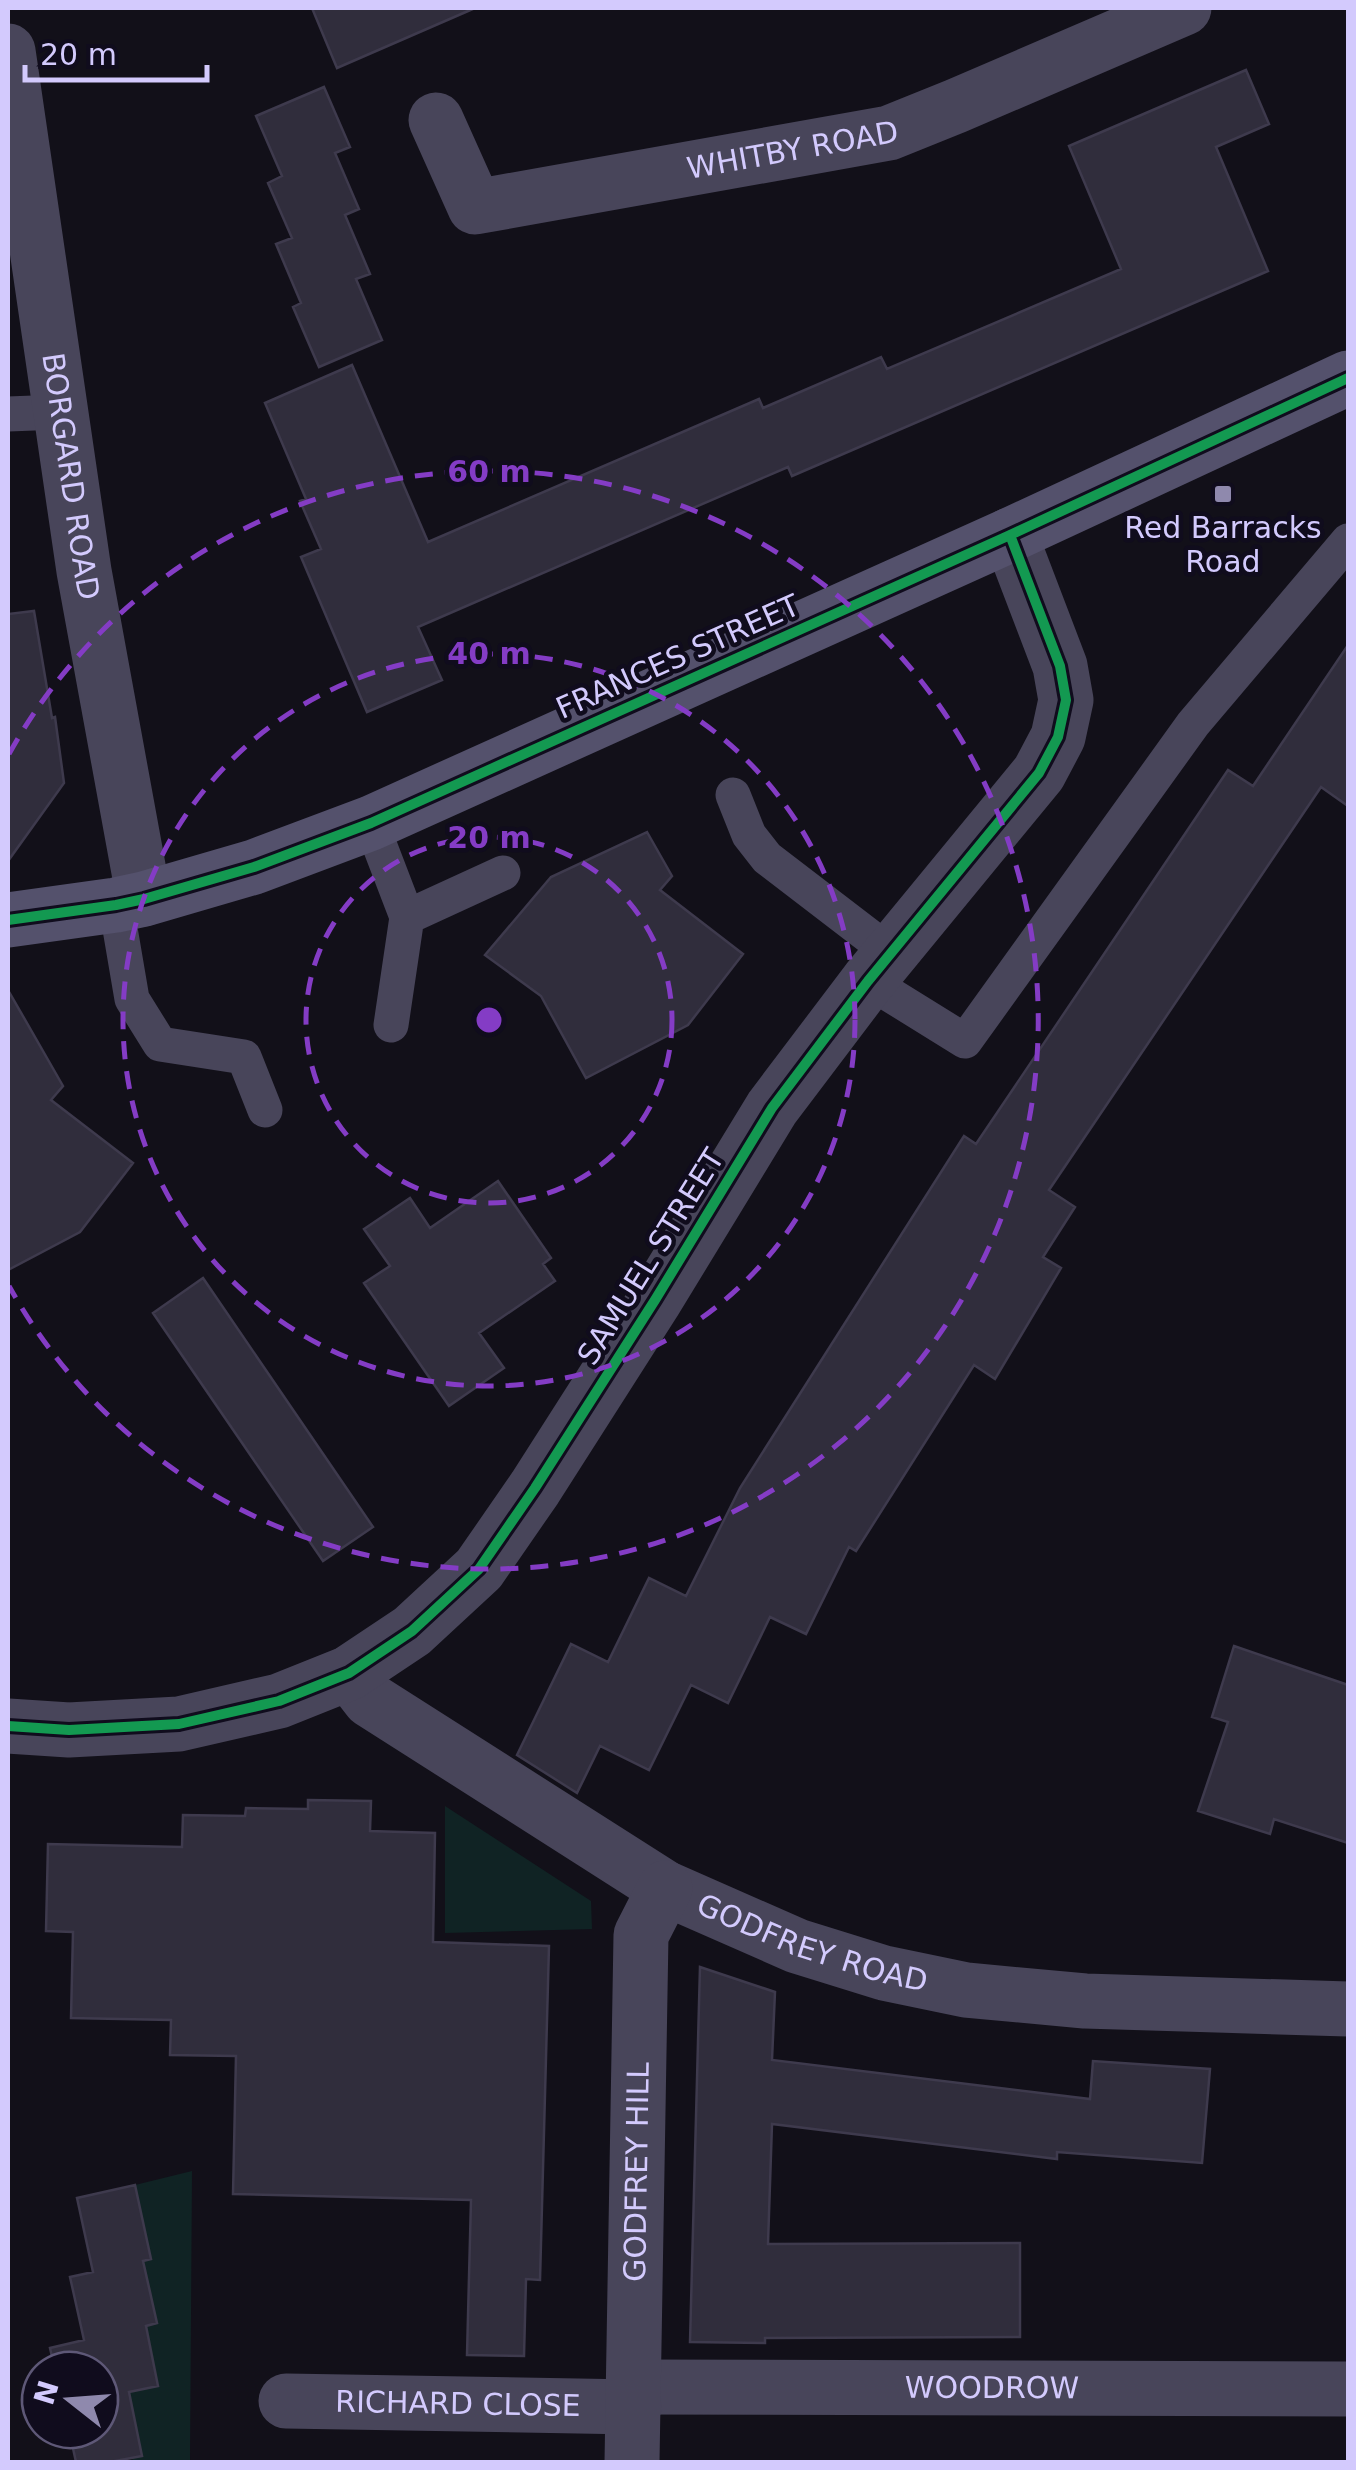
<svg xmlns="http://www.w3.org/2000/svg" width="1356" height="2470" font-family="'DejaVu Sans',sans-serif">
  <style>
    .green { fill: #102324 }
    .building { fill: #302d3c; stroke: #3e3a4d; stroke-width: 2.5 }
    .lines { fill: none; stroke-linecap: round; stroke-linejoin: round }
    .lane { stroke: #48455a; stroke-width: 35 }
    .street { stroke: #48455a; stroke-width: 55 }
    .secondary { stroke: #54516c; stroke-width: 55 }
    .cycleway-casing { stroke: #100c1d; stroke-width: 16 }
    .cycleway { stroke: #139951; stroke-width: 10 }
    .ring { fill: none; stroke: #843cc5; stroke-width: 5; stroke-dasharray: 18 12 }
    .poi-dot { fill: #8f89ad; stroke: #100c1d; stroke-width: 4 }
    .labels { text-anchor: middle; stroke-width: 9; stroke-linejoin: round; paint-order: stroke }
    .street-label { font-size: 30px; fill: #d3cafd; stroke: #100c1d }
    .poi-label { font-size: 30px; fill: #d3cafd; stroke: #100c1d }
    .centre { fill: #843cc5; stroke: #100c1d; stroke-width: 5 }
    .ring-label { font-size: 30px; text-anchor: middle; font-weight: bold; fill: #843cc5; stroke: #100c1d; stroke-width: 9; stroke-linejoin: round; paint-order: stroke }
  </style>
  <rect width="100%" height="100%" fill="#121019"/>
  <path class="green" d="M445,1806L591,1901L592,1929L445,1933Z
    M192,2171L190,2462H133L132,2458L142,2455L129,2392L158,2385L146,2326L157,2323L143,2261L151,2258L135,2185Z"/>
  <path class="building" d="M312,8H475L337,68Z
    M1246,70L1269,124L1216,147L1268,271L792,476L788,467L418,627L442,680L367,712L301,557L321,549L300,501L306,499L265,403L352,365L428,542L759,399L763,408L881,357L887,369L1121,269L1069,146Z
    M324,87L350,147L335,153L359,209L345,215L370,274L356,279L382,340L319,367L293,307L301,303L276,244L292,238L268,183L282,176L256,116Z
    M34,611L52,718L55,717L64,783L8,861V614Z
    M1348,645V806L1321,787L1049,1190L1075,1207L1043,1257L1061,1268L995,1379L974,1365L856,1551L849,1547L806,1634L770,1617L728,1703L691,1685L649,1770L600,1746L577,1793L517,1755L571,1644L608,1662L649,1578L686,1596L740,1488L964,1136L976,1144L1228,770L1253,786Z
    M647,832L672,876L660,890L743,954L688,1025L586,1078L541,996L485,955L551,877Z
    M8,990L63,1086L51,1100L133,1163L80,1232L8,1270Z
    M498,1181L551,1258L543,1264L555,1281L479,1333L504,1368L449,1406L364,1283L390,1266L364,1229L410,1198L430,1228Z
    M203,1278L373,1527L323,1561L153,1313Z
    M1234,1646L1348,1685V1843L1274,1819L1270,1834L1198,1811L1228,1722L1212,1717Z
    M308,1800L371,1801L370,1831L435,1833L433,1942L549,1946L540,2280L526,2279L524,2356L467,2355L471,2200L233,2194L236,2056L170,2055L171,2020L71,2018L73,1932L46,1931L48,1844L182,1847L183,1815L245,1816L246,1808L308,1809Z
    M700,1967L775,1992L772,2060L1090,2099L1093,2061L1210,2069L1202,2163L1057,2152V2159L772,2124L768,2244L1020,2243V2337L765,2338V2343L690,2342Z
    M135,2185L151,2259L143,2261L157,2323L146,2326L158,2386L129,2392L142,2456L110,2462H76L69,2430H100V2370H55L50,2348L84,2340L70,2277L93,2272L77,2198Z"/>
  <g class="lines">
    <path class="lane" d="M8,414L60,412
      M733,795L749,835L767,858L891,953
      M371,823L407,917L391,1025
      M116,905L132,999L160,1044L244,1057L265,1110
      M407,917L503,873
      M868,981L965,1041L1193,724L1348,541"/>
    <g class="street">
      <path id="s1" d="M8,51L84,571L144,899"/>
      <path id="s2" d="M436,120L475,207L889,133L956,106L1184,8"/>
      <path id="s3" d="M349,1673L370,1700L665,1888L797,1946L884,1973L966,1990L1085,2001L1348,2009"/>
      <path d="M8,1726L69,1730L179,1724L279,1701L349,1673L412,1631L479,1569L535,1488L655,1300L772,1108L868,981L1039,773L1058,737L1066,700L1060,666L1010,535"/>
      <path id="s4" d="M634,2387L1348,2389"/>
      <path id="s5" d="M286,2401L634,2407"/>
      <path id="s6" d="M632,2462L641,1935L665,1888"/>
    </g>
    <path class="secondary" d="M8,920L116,905L144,899L254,867L371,823L1010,535L1348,378"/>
    <defs>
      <path id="cycleway" d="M8,920L116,905L144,899L254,867L371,823L1010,535L1348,378
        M8,1726L69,1730L179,1724L279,1701L349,1673L412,1631L479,1569L535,1488L655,1300L772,1108L868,981L1039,773L1058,737L1066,700L1060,666L1010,535"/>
    </defs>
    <use href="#cycleway" class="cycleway-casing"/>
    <use href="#cycleway" class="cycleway"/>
  </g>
  <g class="ring">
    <circle cx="489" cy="1020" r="183"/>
    <circle cx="489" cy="1020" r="366"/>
    <path d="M9 754A549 549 0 1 1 9 1286"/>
  </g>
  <rect class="poi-dot" x="1213" y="484" width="20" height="20" rx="5"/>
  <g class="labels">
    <g class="street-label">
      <text dy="10" stroke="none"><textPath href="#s2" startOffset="418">WHITBY ROAD</textPath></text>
      <text dy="10" stroke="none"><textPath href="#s1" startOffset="430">BORGARD ROAD</textPath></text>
      <text transform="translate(678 657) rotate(-24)" y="10">FRANCES STREET</text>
      <text transform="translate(651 1257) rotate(-58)" y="10">SAMUEL STREET</text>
      <text dy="10" stroke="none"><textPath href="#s3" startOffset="542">GODFREY ROAD</textPath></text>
      <text dy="10" stroke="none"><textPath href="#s6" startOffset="290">GODFREY HILL</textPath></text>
      <text dy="10" stroke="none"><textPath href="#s4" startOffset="358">WOODROW</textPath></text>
      <text dy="10" stroke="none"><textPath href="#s5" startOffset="172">RICHARD CLOSE</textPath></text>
    </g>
    <g class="poi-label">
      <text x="1223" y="538">Red Barracks<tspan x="1223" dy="34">Road</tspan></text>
    </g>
  </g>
  <circle cx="489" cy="1020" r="15" class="centre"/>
  <g class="ring-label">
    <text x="489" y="482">60 m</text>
    <text x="489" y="664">40 m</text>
    <text x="489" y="848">20 m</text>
  </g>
  <rect width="1356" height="2470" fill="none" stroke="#d3cafd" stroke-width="20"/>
  <g transform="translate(70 2400) rotate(287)"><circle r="48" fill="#100c1d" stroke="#5e5877" stroke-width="2.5"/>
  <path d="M0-8L18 38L0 25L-18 38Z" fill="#8f89ad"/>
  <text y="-15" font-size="28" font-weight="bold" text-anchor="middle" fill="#d3cafd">N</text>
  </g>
  <path d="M25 65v15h182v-15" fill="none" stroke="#d3cafd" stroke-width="5"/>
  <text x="40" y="65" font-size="30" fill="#d3cafd" stroke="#100c1d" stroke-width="8" paint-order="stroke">20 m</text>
</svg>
